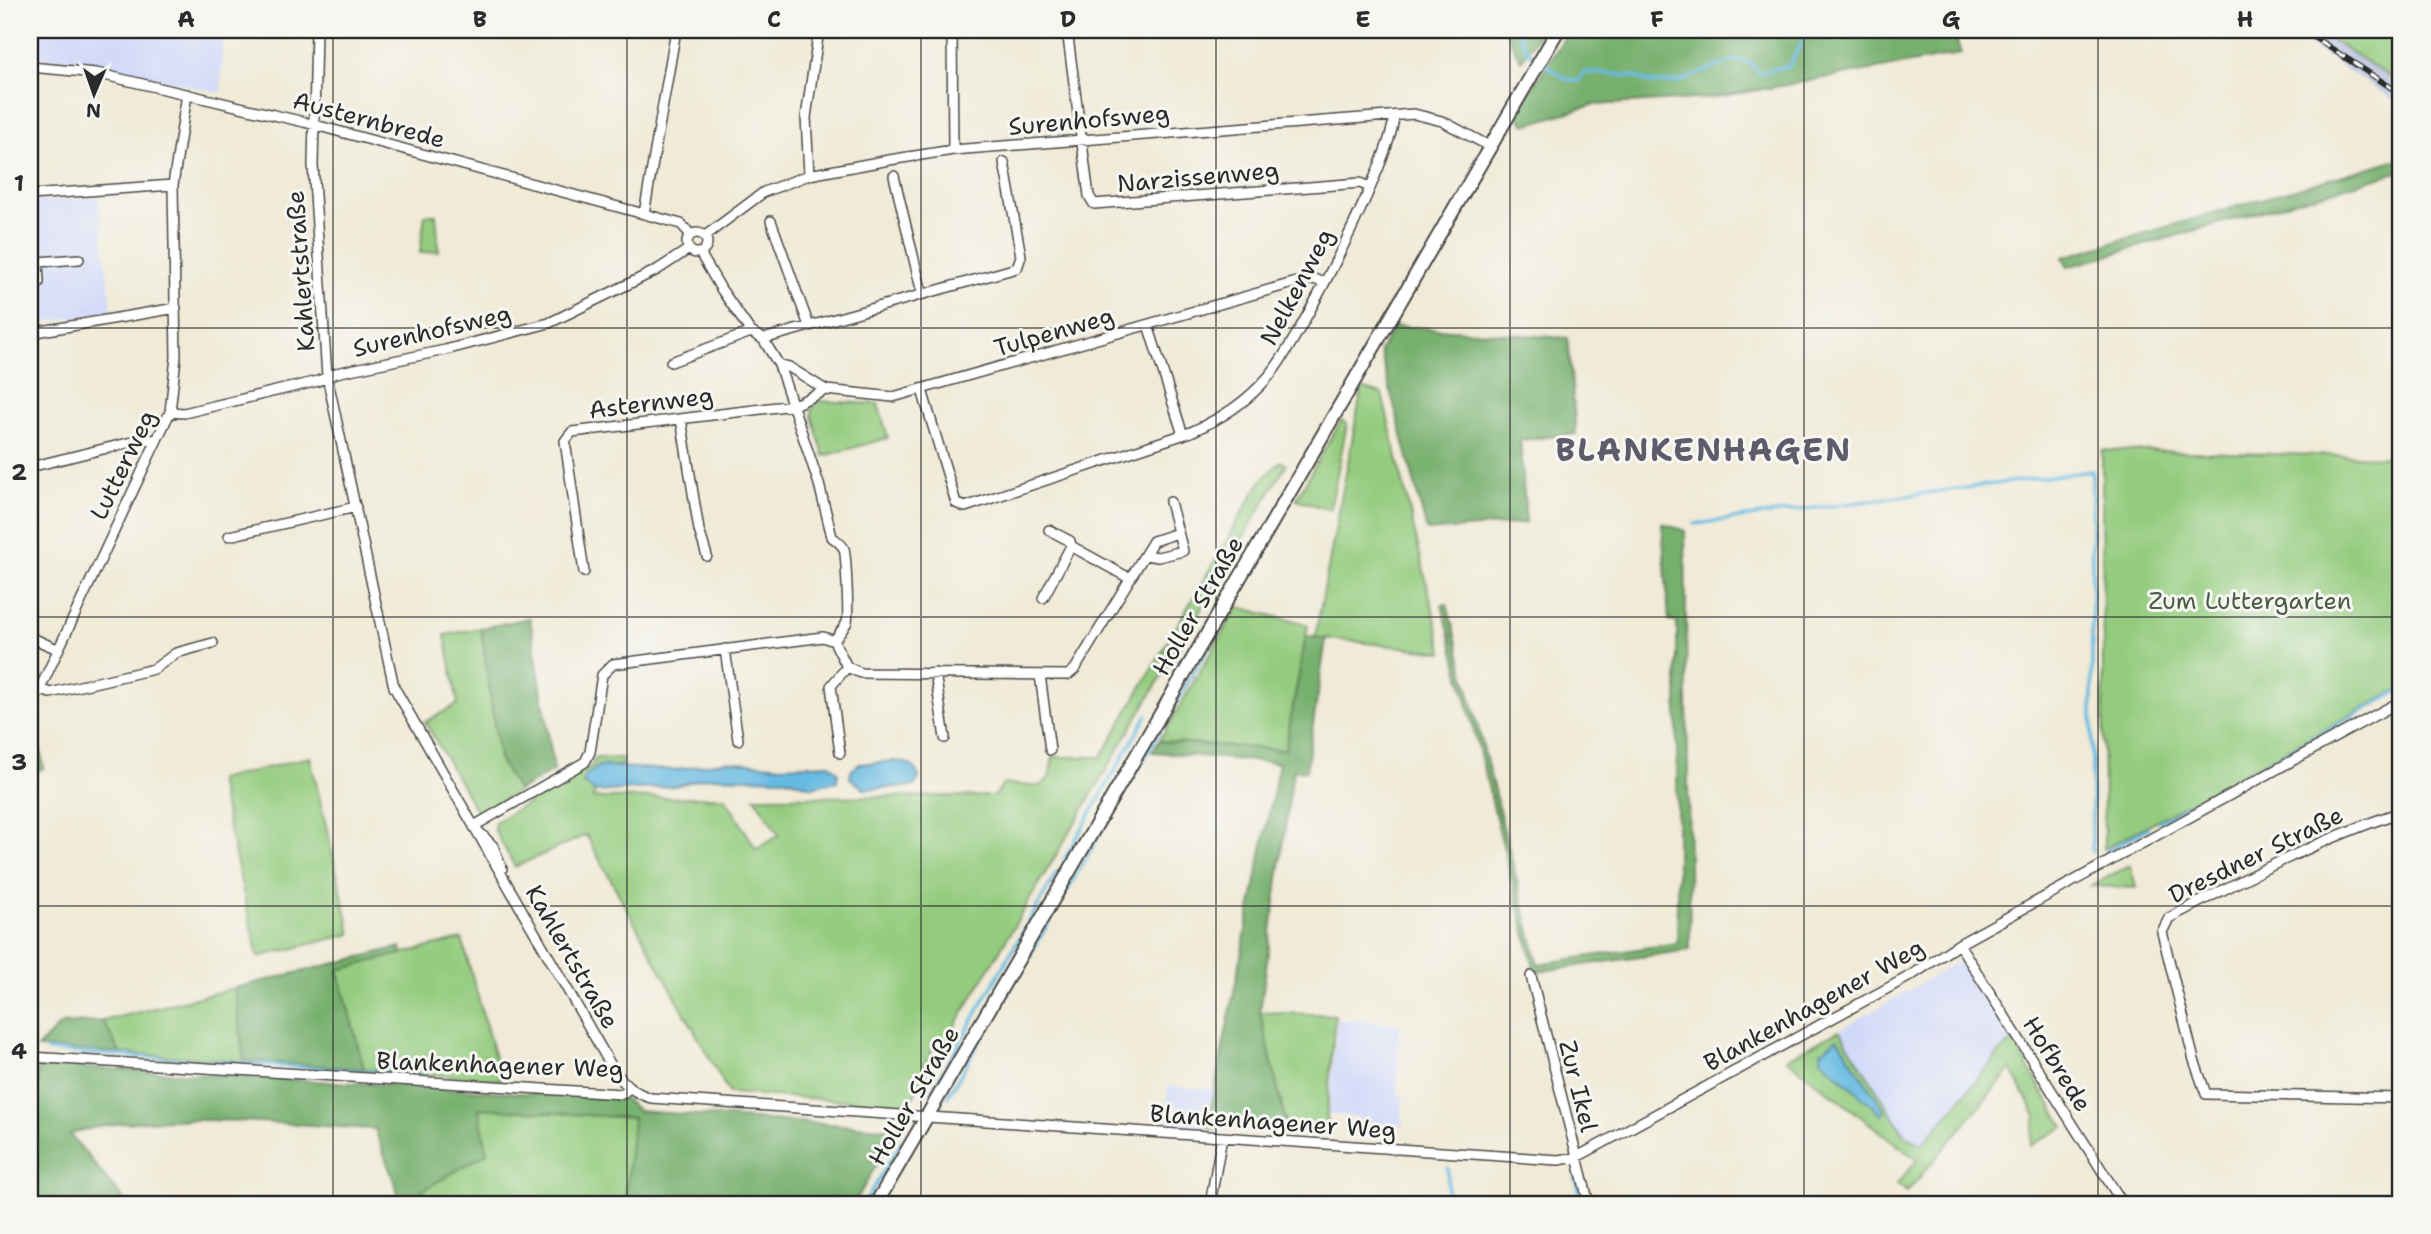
<svg xmlns="http://www.w3.org/2000/svg" width="2431" height="1234" font-family="'Shantell Sans',sans-serif">
  <style>
    .built { fill: #d1d9f9 }
    .industrial { fill: #bbc3de }
    .green { fill: #94cc7f; stroke: #607c55; stroke-width: 2 }
    .forest { fill: #77b06e; stroke: #516e4c; stroke-width: 2 }
    .water { fill: #66bae2; stroke: #487286; stroke-width: 2 }
    .lines { fill: none; stroke-linecap: round; stroke-linejoin: round }
    .stream { stroke: #66bae2; stroke-width: 3.5 }
    .street-casing { stroke: #494845; stroke-width: 12 }
    .secondary-casing { stroke: #494845; stroke-width: 16 }
    .street { stroke: #fff; stroke-width: 9 }
    .secondary { stroke: #fff; stroke-width: 12 }
    .rail-casing { stroke: #2b2b2b; stroke-width: 6 }
    .rail { stroke: #f6f6f2; stroke-width: 3.5; stroke-dasharray: 10; stroke-linecap: butt }
    .grid { fill: none; stroke: #2b2b2b; stroke-width: 2; stroke-opacity: 0.55 }
    .labels { text-anchor: middle; stroke-width: 6; stroke-linejoin: round; paint-order: stroke }
    .street-label { font-size: 24px; fill: #2b2b2b; stroke: #f6f6f2 }
    .park-label { font-size: 24px; fill: #4a5b44; stroke: #f6f6f2 }
    .district-label { font-size: 32px; font-weight: bold; letter-spacing: 2px; fill: #5f5b6b; stroke: #f6f6f2 }
    .neatline { fill: none; stroke: #2b2b2b; stroke-width: 2.5 }
    .grid-label { font-size: 23px; text-anchor: middle; font-weight: bold; fill: #2b2b2b }
  </style>
  <rect width="100%" height="100%" fill="#f6f6f2"/>
  <filter id="ink" filterUnits="userSpaceOnUse"><feTurbulence type="fractalNoise" baseFrequency=".0143" numOctaves="2"/><feDisplacementMap in="SourceGraphic" scale="14" xChannelSelector="R" yChannelSelector="G"/><feConvolveMatrix kernelMatrix="1 2 1 2 8 2 1 2 1" color-interpolation-filters="sRGB"/></filter>
  <filter id="wash" filterUnits="userSpaceOnUse"><feTurbulence type="fractalNoise" baseFrequency=".00686" numOctaves="4" result="noise"/><feDisplacementMap in="SourceGraphic" scale="28" xChannelSelector="R" yChannelSelector="G"/><feGaussianBlur stdDeviation="1.57" result="paint"/><feColorMatrix in="noise" values="0 0 0 0 0 0 0 0 0 0 0 0 0 0 0 0 0 1.4 0 .05"/><feComposite in="paint" operator="in"/></filter>
  <g filter="url(#wash)">
    <rect width="100%" height="100%" fill="#f0ead6"/>
    <path class="built" d="M30,30H223L221,93L96,64L30,57Z
      M98,197L112,311L30,325V202Z
      M1960,961L1966,964L2013,1041L2001,1051L1922,1145L1905,1135L1839,1030Z
      M1337,1019L1400,1024L1397,1094L1403,1095L1402,1126L1358,1123V1117L1329,1114Z
      M1168,1086L1214,1090L1207,1129L1163,1127Z"/>
    <path class="industrial" d="M2286,30H2316L2401,84V105Z"/>
    <path class="green" d="M2316,30H2401V84Z
      M425,215H436L439,251L420,253Z
      M1362,388L1382,394L1443,652L1315,637Z
      M820,401L878,404L888,438L824,456L812,416V409Z
      M1341,420L1347,424L1330,510L1296,499Z
      M2102,450L2401,457V688L2104,849Z
      M1281,461L1286,465L941,1050L934,1047L925,1064L930,1068L912,1099L900,1104L729,1093L586,835L515,867L494,829L495,822L591,766L596,758H622V765L599,766L583,783L595,792L593,798L725,797L756,849L779,835L755,797L994,796L1003,784L1040,786L1049,778L1053,757H1101L1261,481Z
      M1238,607L1308,625L1285,750L1159,741Z
      M481,628L499,759L518,791L478,814L425,722L458,704L445,635Z
      M310,757L351,934L258,957L218,780Z
      M2130,865L2136,888L2091,886Z
      M462,939L501,1080L364,1069L338,969Z
      M235,988L244,1061L120,1053L103,1021Z
      M1260,1012L1335,1015L1326,1126L1286,1124Z
      M1839,1030L1905,1135L1922,1145L2001,1051L2013,1041L2064,1127L2030,1146L2036,1116L2011,1069L1907,1192L1897,1184L1917,1160L1786,1059Z
      M30,1064L40,1065L30,1132Z
      M478,1108L634,1118L625,1204H415L420,1192L487,1153Z"/>
    <path class="forest" d="M1505,30H1542L1521,61Z
      M1569,30H1953L1961,54L1712,98L1593,105L1525,125L1516,114Z
      M2401,158V171L2068,267L2063,257Z
      M1394,326L1568,338L1576,434L1520,440L1526,523L1427,531L1380,351Z
      M1662,523L1685,531L1690,950L1535,972L1442,604H1447L1538,964L1677,943V622L1669,621Z
      M530,618L554,770L518,791L499,759L481,628Z
      M1306,636L1326,639L1306,771L1293,770L1260,1012L1286,1124L1220,1120L1218,1130L1207,1129L1279,763L1152,752L1159,741L1285,750Z
      M33,718L44,768L30,775V726Z
      M401,947L402,954L338,970L364,1069L244,1061L235,988Z
      M103,1021L120,1053L37,1048L61,1024Z
      M40,1065L624,1099L639,1111L897,1129L854,1204H625L633,1118L479,1108L487,1153L420,1192L415,1204H402L375,1129C287,1125 151,1108 70,1134L127,1204H41L30,1194V1132Z"/>
    <path class="water" d="M726,761L782,766L830,764L838,772L837,781L813,787L787,779L708,777L675,786L595,792L583,783L586,775L599,766L674,770Z
      M895,761C909,763 915,764 919,778L914,786L864,789L850,778L851,771L859,764Z
      M1837,1038L1885,1111L1882,1115L1821,1059V1052Z"/>
    <g class="lines">
      <path class="stream" d="M1517,30L1527,51L1538,58
        M1544,63L1566,79L1579,81L1584,72L1633,76L1654,84L1681,81L1733,60L1748,62L1760,73L1790,65L1804,37L1802,30
        M1695,524L2092,471V852
        M2159,822L2401,690
        M2106,852L2148,828
        M1064,860L1147,715
        M47,1051L425,1075
        M931,1093L1057,872
        M948,1096L1210,644
        M1576,1178L1583,1204
        M864,1204L903,1139
        M1447,1204L1448,1168"/>
    </g>
  </g>
  <g filter="url(#ink)">
    <g class="lines">
      <defs>
        <path id="street" d="M316,30L313,165L327,376L394,687L613,1069C624,1084 634,1093 651,1098L1558,1160L1577,1157L1912,975L1959,944L2401,701
          M952,30L953,150
          M1067,30L1089,196L1094,204L1360,183L1369,187
          M30,67L96,73L304,122L681,224L691,235
          M809,175L806,117L819,30
          M894,176L922,293
          M30,195L173,185
          M644,214L676,30
          M771,221L809,326
          M687 243a10 10 0 1 1 20 0a10 10 0 1 1-20 0Z
          M705,236L764,192L809,175L889,160L953,150L1414,114L1442,121L1489,146
          M700,253L721,289L751,332L763,339L779,365L819,484L832,537C837,541 842,544 844,549C846,554 849,617 847,622C844,628 838,635 834,641L847,667L861,673L1068,675L1075,669L1153,541L1178,533
          M30,292L39,283L38,262L79,259
          M1148,325L1183,435
          M30,333L176,308
          M763,339L1017,268L1021,256L1004,162
          M671,362L751,332
          M779,365L789,367L826,390
          M922,390L956,503L965,507L1191,432C1222,418 1247,402 1269,376C1298,343 1393,156 1394,116
          M170,412L184,413L318,381L336,373L445,350L549,323L657,270L689,249
          M681,419L699,530L707,556
          M30,467L144,439L155,440
          M1049,530L1070,541L1071,546L1129,578
          M229,536L356,507
          M1145,555L1158,557L1183,551L1170,502
          M584,572L565,441L572,432L794,405L826,390L893,397L1293,283L1314,279L1324,283
          M1043,598L1071,546
          M30,637L57,649
          M725,649L738,740
          M935,673L945,738
          M1040,675L1050,750
          M39,689L50,693L154,669L176,653L213,643
          M30,710L170,412L176,357L173,185L187,94
          M840,753L831,686L847,667
          M2401,812C2320,839 2245,878 2169,918L2162,932L2194,1060L2206,1094L2401,1098
          M474,826L585,762L590,752L602,675L613,664L823,637L834,641
          M476,829L493,846L502,869
          M1959,944L2123,1204
          M1531,976L1589,1204
          M30,1057L622,1094L629,1088
          M1210,1204L1222,1137"/>
        <path id="secondary" d="M876,1204L1558,30"/>
      </defs>
      <use href="#street" class="street-casing"/>
      <use href="#secondary" class="secondary-casing"/>
      <use href="#street" class="street"/>
      <use href="#secondary" class="secondary"/>
      <defs>
        <path id="rail" d="M2303,30L2401,94"/>
      </defs>
      <use href="#rail" class="rail-casing"/>
      <use href="#rail" class="rail"/>
    </g>
  </g>
  <path class="grid" d="M333,30V1204M627,30V1204M921,30V1204M1216,30V1204M1510,30V1204M1804,30V1204M2098,30V1204M30,328H2401M30,617H2401M30,906H2401"/>
  <g class="labels">
    <g class="street-label">
      <text transform="translate(369 120) rotate(15)" y="8">Austernbrede</text>
      <text transform="translate(1089 120) rotate(-5)" y="8">Surenhofsweg</text>
      <text transform="translate(1198 177) rotate(-5)" y="8">Narzissenweg</text>
      <text transform="translate(301 271) rotate(-94)" y="8">Kahlertstraße</text>
      <text transform="translate(1297 287) rotate(-62)" y="8">Nelkenweg</text>
      <text transform="translate(432 331) rotate(-13)" y="8">Surenhofsweg</text>
      <text transform="translate(1054 332) rotate(-16)" y="8">Tulpenweg</text>
      <text transform="translate(651 403) rotate(-7)" y="8">Asternweg</text>
      <text transform="translate(123 465) rotate(-64)" y="8">Lutterweg</text>
      <text transform="translate(1198 606) rotate(-60)" y="8">Holler Straße</text>
      <text transform="translate(2256 855) rotate(-26)" y="8">Dresdner Straße</text>
      <text transform="translate(572 957) rotate(60)" y="8">Kahlertstraße</text>
      <text transform="translate(1814 1005) rotate(-29)" y="8">Blankenhagener Weg</text>
      <text transform="translate(2057 1064) rotate(58)" y="8">Hofbrede</text>
      <text transform="translate(500 1065) rotate(2)" y="8">Blankenhagener Weg</text>
      <text transform="translate(1578 1086) rotate(76)" y="8">Zur Ikel</text>
      <text transform="translate(914 1096) rotate(-60)" y="8">Holler Straße</text>
      <text transform="translate(1273 1122) rotate(4)" y="8">Blankenhagener Weg</text>
    </g>
    <g class="park-label">
      <text x="2250" y="609">Zum Luttergarten</text>
    </g>
    <g class="district-label">
      <text x="1704" y="461">BLANKENHAGEN</text>
    </g>
  </g>
  <rect width="2431" height="1234" fill="none" stroke="#f6f6f2" stroke-width="77"/>
  <g transform="translate(94 94) rotate(182)" stroke="#f6f6f2" stroke-width="5" paint-order="stroke">
  <path d="M0-5L12 26L0 18L-12 26Z" fill="#2b2b2b"/>
  <text y="-10" font-size="19" font-weight="bold" text-anchor="middle" fill="#2b2b2b">N</text>
  </g>
  <rect x="38" y="38" width="2354" height="1158" class="neatline"/>
  <g class="grid-label">
    <text x="186" y="27">A</text>
    <text x="480" y="27">B</text>
    <text x="774" y="27">C</text>
    <text x="1068" y="27">D</text>
    <text x="1363" y="27">E</text>
    <text x="1657" y="27">F</text>
    <text x="1951" y="27">G</text>
    <text x="2245" y="27">H</text>
    <text x="19" y="191">1</text>
    <text x="19" y="480">2</text>
    <text x="19" y="770">3</text>
    <text x="19" y="1059">4</text>
  </g>
</svg>
